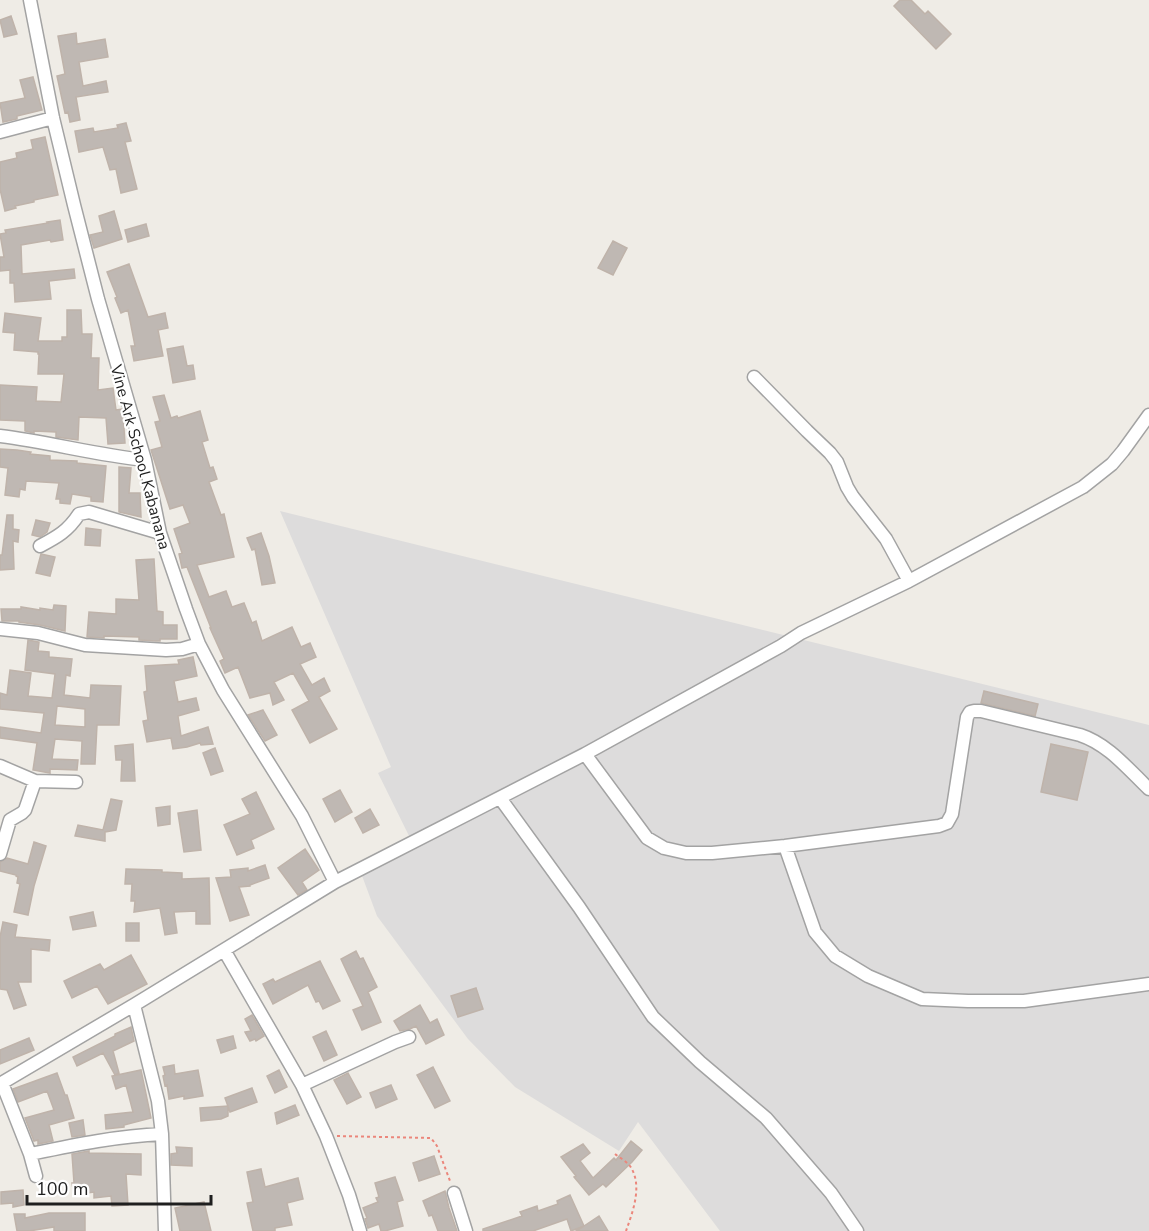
<svg xmlns="http://www.w3.org/2000/svg" width="1149" height="1231" font-family="'Nunito Sans',sans-serif">
  <style>
    .residential { fill: #dddcdc }
    .building { fill: #bfb8b3; stroke: #bfb3aa; stroke-width: 1.5; fill-rule: evenodd }
    .lines { fill: none; stroke-linecap: round; stroke-linejoin: round }
    .minor-casing { stroke: #a3a3a3; stroke-width: 15 }
    .path { stroke: #eb867b; stroke-width: 2; stroke-dasharray: 3 3; stroke-linecap: butt }
    .minor { stroke: #fff; stroke-width: 12 }
    .labels { text-anchor: middle; stroke-width: 4.5; stroke-linejoin: round; paint-order: stroke }
    .street-label { font-size: 16px; fill: #1f1f1f; stroke: #fff }
  </style>
  <rect width="100%" height="100%" fill="#efece6"/>
  <path class="residential" d="M280,511L1149,725V1231H720L638,1122L619,1151L515,1087L468,1039L377,916L361,873L413,844L378,773L391,767Z"/>
  <path class="building" d="M900,0H911L925,14L928,11L951,34L936,49L894,6Z
    M11,16L17,34L4,37L0,20Z
    M76,33L77,44L105,39L108,57L79,62L83,86L106,81L108,92L76,97L80,120L70,122L68,112L65,113L57,76L65,74L58,36Z
    M33,77L42,110L17,116V119L3,122L0,103L25,98L20,80Z
    M126,123L131,141L125,142L137,189L121,193L116,169L110,170L103,147L79,152L75,131L93,128L94,132L118,128L117,125Z
    M45,137L58,195L34,200V202L15,206L16,208L5,211L0,189V162L17,158L16,153L33,149L31,140Z
    M114,211L122,239L94,248L90,235L103,232L99,216Z
    M60,220L63,240L51,242L50,240L21,245L22,274L74,269L75,278L49,281L51,299L15,302L14,283H10V270L0,271V257H4L0,234L6,233L5,230L48,223L47,222Z
    M146,224L149,236L128,242L125,230Z
    M613,241L627,248L613,275L598,268Z
    M129,264L148,317L165,313L168,328L158,330L163,356L134,361L131,346H135L128,310L121,313L115,298L117,297L107,272Z
    M67,310H81L82,334H92L91,358H99L98,390L113,388L116,410L122,409L123,414L125,443L108,444L106,418L79,417L78,440L56,437V432L34,431V433L25,431V421L0,420V385L37,387L36,401L61,402L64,374H38L39,354H38V352L14,350L15,333L3,332L5,313L41,318L38,341H62V337H67Z
    M183,346L187,366L193,365L195,379L173,383L167,349Z
    M164,395L171,418L177,416L178,418L200,411L208,440L202,442L210,468L213,467L217,479L209,482L221,515L224,514L234,557L197,565L209,597L226,591L232,607L244,603L252,623L256,621L262,641L292,627L301,647L310,643L316,657L300,664L312,685L324,678L330,691L319,697L337,729L310,743L292,710L309,701L293,673L274,682L284,700L273,705L270,693L250,698L238,667L225,673L220,661L224,659L210,628H211L187,567L182,568L179,554L182,553L174,529L190,523L183,505L170,509L151,450L162,447L155,422L160,421L153,397Z
    M0,449L17,450L31,452L30,454L50,456V460L77,461V463L106,466L103,502L91,501V497L72,494L70,504L60,503V499H56L59,483L26,481L25,490L20,489L19,497L5,495L8,468L0,467Z
    M119,467L131,468L129,493H140L141,517L119,512Z
    M7,515H13V529L19,530L18,542L13,541L14,569L0,570V555H2Z
    M36,520L50,523L47,532L40,537L32,535Z
    M86,528L101,530L100,546L85,545Z
    M261,533L269,556L275,583L262,585L255,549L252,550L247,538Z
    M41,554L55,557L50,576L36,573Z
    M154,559L157,611L163,612V625H177V639H160V641H156L139,640V637L104,636V638L87,637L89,612L116,614V599L139,600L136,560Z
    M54,605L66,606L65,631L40,625L19,622V621H2L1,609H21V607L40,610V608L53,610Z
    M28,640L39,642L38,651L49,652V657L72,659L70,676L66,675L64,695L90,698L91,685L121,686L119,725H97L95,764H81L82,741L55,739L52,759L78,760L77,770L50,769V773L33,770L37,743L0,738V727L41,733L44,713L0,709V693L7,695L10,670L31,673L28,696L52,698L55,674L25,670ZM57,706L85,709V727L55,725Z
    M193,657L197,676L174,681L178,702L196,698L199,710L178,716L181,736L208,727L213,744L201,745L200,743L187,747L173,749L171,738L147,742L143,721L148,720L144,692L147,691L145,666L179,664L178,660Z
    M984,691L1038,704L1035,716L981,703Z
    M263,710L277,735L265,741L248,715Z
    M133,744L135,781H121L122,760H116L115,746Z
    M1051,744L1088,752L1077,800L1041,792Z
    M215,748L223,771L211,775L203,753Z
    M340,790L352,812L335,822L323,799Z
    M256,792L274,829L251,840L254,848L237,855L224,825L250,814L242,799Z
    M111,799L122,801L116,830L105,832V841L75,836L78,825L103,830Z
    M170,806V824L158,826L156,808Z
    M370,809L379,825L363,833L355,818Z
    M197,810L201,850L184,852L178,813Z
    M34,842L46,846L34,886L28,915L14,912L20,884L17,883L18,877L16,876V875L0,871V862L7,858L28,864Z
    M305,849L319,870L302,882L307,890L298,895L278,868Z
    M265,865L269,878L250,885V886L239,887L249,915L230,921L216,878L231,877L230,870L248,868V871Z
    M126,869L162,870V872L182,873V879L209,878L210,924H196V911L174,912L177,933L165,935L160,908L134,912L135,901H131L132,884H125Z
    M93,912L96,926L73,930L70,917Z
    M3,922L17,925L15,937L50,940L49,951L31,949V982H18L26,1005L14,1009L7,990L0,989V937Z
    M126,923H139V941H126Z
    M356,951L360,959L363,958L377,987L368,992L381,1022L362,1030L353,1010L363,1006L341,959Z
    M131,955L147,984L108,1004L97,986L72,998L64,981L100,964L104,970Z
    M320,961L340,1001L323,1009L319,1001L316,1002L308,985L273,1004L263,984L273,979L275,982Z
    M476,988L483,1009L458,1017L451,996Z
    M420,1005L430,1023L437,1019L444,1035L426,1044L416,1026L410,1029L400,1031L394,1021Z
    M252,1015L264,1036L256,1041L255,1039L250,1041L245,1032L251,1031L245,1019Z
    M131,1027L134,1041L113,1051L119,1073L115,1075L103,1053L77,1066L73,1057L115,1036V1034Z
    M326,1031L337,1055L324,1061L313,1037Z
    M233,1036L236,1048L221,1053L217,1040Z
    M29,1038L34,1050L0,1064V1050Z
    M174,1065L175,1074L198,1070L203,1096L184,1099V1096L169,1099L167,1085L165,1086L163,1076L165,1075L163,1067Z
    M433,1067L450,1101L435,1108L417,1075Z
    M141,1070L151,1118L124,1125V1127L106,1129L105,1115L133,1112L126,1085L116,1089L112,1076Z
    M279,1070L287,1087L275,1093L267,1076Z
    M57,1073L65,1095H67L74,1118L49,1125L53,1141L38,1144V1140L34,1141L25,1118L54,1110L47,1091L18,1102L13,1089Z
    M348,1073L361,1097L347,1104L334,1080Z
    M391,1085L397,1099L376,1108L370,1093Z
    M252,1088L257,1102L230,1112L225,1098Z
    M295,1105L299,1115L277,1124L275,1113Z
    M228,1106V1116L221,1119L201,1121L200,1108Z
    M83,1120L85,1135L72,1137L69,1123Z
    M631,1141L642,1150L632,1162L606,1187L603,1184L589,1195L574,1177L576,1176L561,1157L583,1144L590,1153L580,1161L593,1178L614,1158L616,1160Z
    M176,1147L192,1148V1166L171,1165V1154L177,1153Z
    M89,1151V1153L141,1154V1175L126,1174L128,1205L112,1206L111,1196L94,1198V1192L74,1195L72,1183H74L72,1154Z
    M434,1156L440,1174L419,1181L413,1163Z
    M261,1169L265,1187L298,1178L303,1199L287,1203L292,1225L275,1228V1231H253L247,1203L253,1202L247,1172Z
    M395,1177L403,1200L397,1202L403,1226L385,1231H381L379,1224L368,1228L365,1219L367,1218L363,1208L378,1202L376,1198L379,1197L375,1183Z
    M23,1190L24,1205L13,1207V1203L1,1204V1192Z
    M445,1191L449,1208L457,1231H438L432,1215L429,1216L423,1201Z
    M570,1195L584,1226L599,1216L608,1231H576L584,1226L571,1231L567,1219L533,1231H483V1229L522,1216L520,1212L537,1206L538,1211L558,1204L557,1201Z
    M204,1202L211,1231H180L175,1208Z
    M49,1213H85V1231H54V1227L29,1231H17L14,1214H25V1218Z"/>
  <g class="lines">
    <defs>
      <path id="minor" d="M30,0L53,118L74,205L98,299L145,460L160,533L186,609L199,644L223,690L302,816L335,882
        M0,132L53,118
        M754,377L807,431L830,453L837,462L847,487L853,497L886,539L909,581
        M0,436C49,442 96,455 145,460
        M40,546C57,537 68,531 79,514L89,512L160,533
        M0,629L38,633L85,645L166,650L182,649L199,644
        M585,754L781,646L801,633L909,581L1083,487L1112,464L1123,451L1149,415
        M0,766L35,781L76,782
        M500,798L579,907L653,1017L700,1062L766,1118L831,1193L857,1231
        M785,846L815,932L835,956L868,976L922,999L968,1001H1024L1149,984
        M0,854L10,820L22,813L25,810L35,781
        M224,950L302,1085L326,1136L349,1195L360,1231
        M134,1005L158,1101L162,1134L165,1231
        M2,1083L30,1154L36,1176
        M0,1084L134,1005L335,882L585,754L647,838L664,848L686,853H712L785,846L939,826L947,823L952,814L967,717L970,712L974,711H981L1080,735C1108,744 1128,769 1149,789
        M302,1085L395,1042L409,1037
        M30,1154C74,1145 117,1136 162,1134
        M454,1193L466,1231"/>
    </defs>
    <use href="#minor" class="minor-casing"/>
    <path class="path" d="M337,1136L431,1138L437,1146L450,1181
      M615,1154C620,1158 626,1161 630,1166C643,1185 633,1211 626,1231"/>
    <use href="#minor" class="minor"/>
  </g>
  <g class="labels">
    <g class="street-label">
      <text transform="translate(141 457) rotate(75)" y="6">Vine Ark School Kabanana</text>
    </g>
  </g>
  <path d="M27 1195v9h184v-9" fill="none" stroke="#1f1f1f" stroke-width="3"/>
  <text x="36" y="1195" font-size="18" fill="#1f1f1f" stroke="#ffffff" stroke-width="4.5" paint-order="stroke">100 m</text>
</svg>
